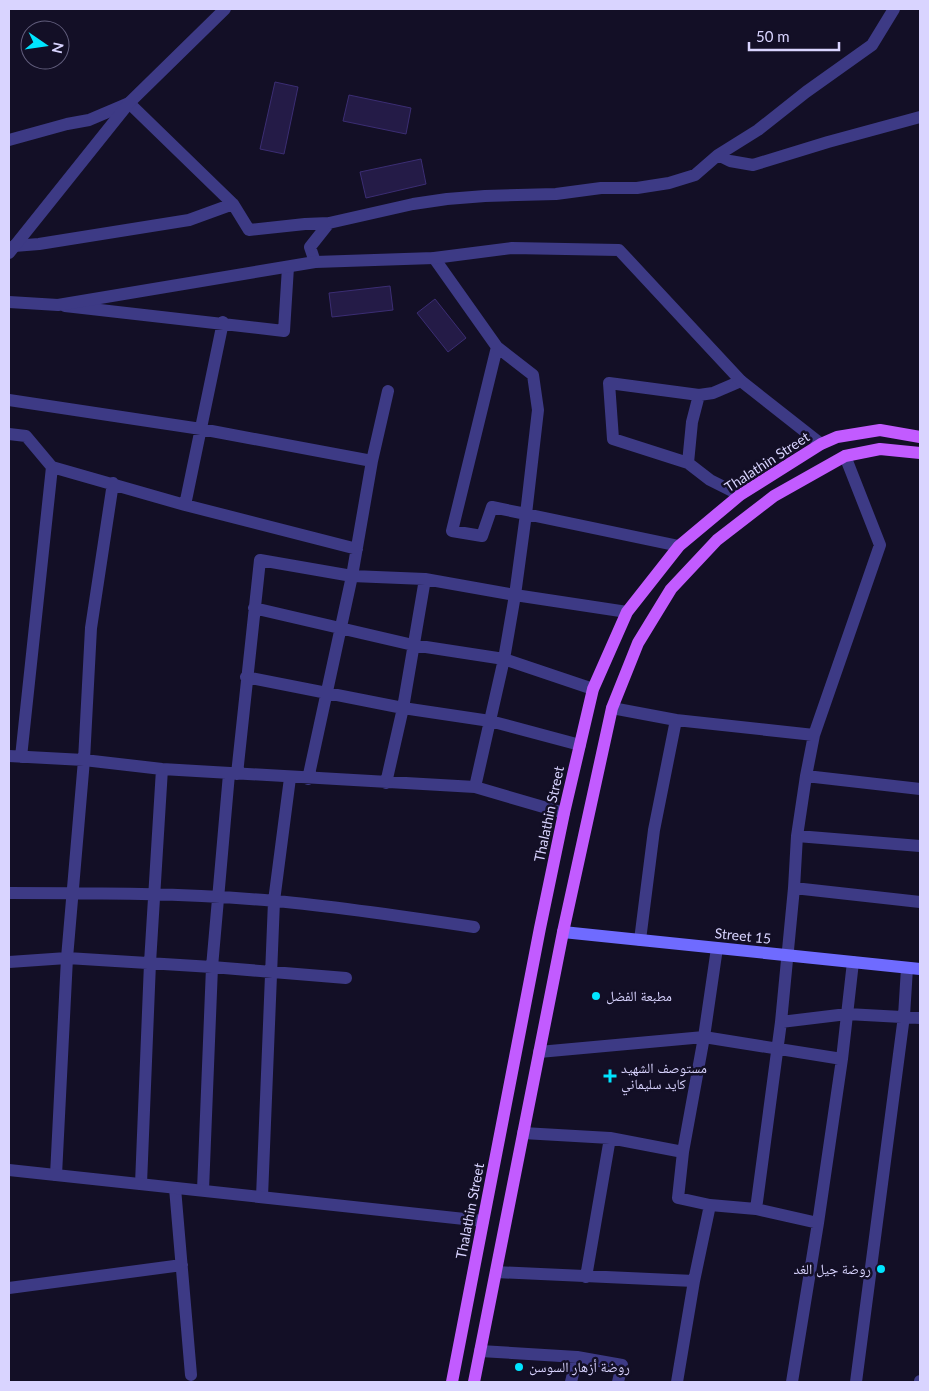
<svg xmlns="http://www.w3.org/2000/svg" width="929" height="1391" font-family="Lato,'Noto Naskh Arabic',sans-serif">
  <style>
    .building { fill: #241b47; stroke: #3b2d73 }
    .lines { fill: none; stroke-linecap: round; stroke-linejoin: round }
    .minor { stroke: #3d3a85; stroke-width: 12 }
    .tertiary { stroke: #3d3a85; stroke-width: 12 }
    .secondary { stroke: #6f6bff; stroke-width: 12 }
    .primary { stroke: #c25bff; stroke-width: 12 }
    .poi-dot { fill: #00e5ff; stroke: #130f26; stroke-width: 2 }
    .labels { text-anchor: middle; stroke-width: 5; stroke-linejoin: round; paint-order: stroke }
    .street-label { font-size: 14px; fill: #d9d4ff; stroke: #130f26 }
    .poi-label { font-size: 14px; fill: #d9d4ff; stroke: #130f26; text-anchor: start }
  </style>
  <rect width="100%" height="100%" fill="#130f26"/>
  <path class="building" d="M275,82L298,87L284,154L260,149Z
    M349,95L411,108L406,134L343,121Z
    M421,159L426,184L366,198L360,172Z
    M390,286L393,310L332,317L329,293Z
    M435,299L466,338L448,352L417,313Z"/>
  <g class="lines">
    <path class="minor" d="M9,140L67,124L89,120L129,103L233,204L249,230L305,224L329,223L413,204L447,199L485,196L556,194L601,188H637L669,183L695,175L718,155L758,130L806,92L872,45L894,9
      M718,155L730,161L753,165L828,142L920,117
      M14,246L39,244L189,220L233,204
      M434,258L497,347L533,375L538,410L526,514L679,546
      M315,262L310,247L329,223
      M65,306L284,331L288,267
      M9,400L201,429L372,461
      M9,434L26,436L52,467L185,505L357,549
      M688,463L613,439L609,383L699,395
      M740,495L710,480L688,463L692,422L699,395L713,393L741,381
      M185,505L223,322
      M254,608L413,645L504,659L593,689
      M246,677L403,708L490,721L580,745
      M612,708L676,720L814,735
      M9,756L84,760L162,769L475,787L564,813
      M21,757L52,467
      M237,774L260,560L352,576L425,579L515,595L627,612
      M806,776L920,789
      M308,779L352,576L372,461L388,391
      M386,783L403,708L425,579
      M475,787L504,659L515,595L526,514L492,507L482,536L452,531L497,347
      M797,836L920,846
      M794,888L920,902
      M9,893C97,893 186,893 275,901C341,907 408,917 474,927
      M640,940L654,830L676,720
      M717,948L704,1037L683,1152L678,1198L710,1205L756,1209L818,1223
      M9,962L67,958L212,967L346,978
      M781,1022L847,1014L920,1018
      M539,1052L704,1037L842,1059
      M523,1133L610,1138L683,1152
      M56,1175L67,958L84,760L91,628L113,483
      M141,1184L150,963L162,769
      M175,1188L191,1375
      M203,1190L212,967L229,774
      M262,1197L274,901L290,778
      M756,1209L781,1022L794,888L797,836L806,776L814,735L880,545L845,456
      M496,1272L694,1281
      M586,1277L610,1138
      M9,1288L182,1265
      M480,1351L577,1357L622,1365L618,1382
      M571,1382L577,1357
      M677,1382L694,1281L710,1205
      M792,1382L818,1223L842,1059L853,962
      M856,1382L904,1016L907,968
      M920,1382V1381"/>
    <path class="tertiary" d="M9,253L129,103L225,9
      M9,302L58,305L315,262L434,258L512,248L619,250L741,381L821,444
      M9,1170L483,1221"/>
    <path class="secondary" d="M563,932L920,969"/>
    <path class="primary" d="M452,1382L540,928L564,813L593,689L627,612L679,546L740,495L821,444L837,437L880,430L920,437
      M474,1382L563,932L612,708L638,643L671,589L717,540L774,496L845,456L880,449L920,453"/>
  </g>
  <g class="poi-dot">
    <circle cx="596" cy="996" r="5"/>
    <path d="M607.5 1068.5h5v5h5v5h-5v5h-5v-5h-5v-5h5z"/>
    <circle cx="881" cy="1269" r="5"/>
    <circle cx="519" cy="1367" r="5"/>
  </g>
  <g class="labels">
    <g class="street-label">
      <text transform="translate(767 462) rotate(-33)" y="5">Thalathin Street</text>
      <text transform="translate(549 814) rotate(-78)" y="5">Thalathin Street</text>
      <text transform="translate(743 936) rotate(6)" y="5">Street 15</text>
      <text transform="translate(470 1211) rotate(-79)" y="5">Thalathin Street</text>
    </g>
    <g class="poi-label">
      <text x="606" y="1001">مطبعة الفضل</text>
      <text x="621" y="1073">مستوصف الشهيد<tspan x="621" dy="16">كايد سليماني</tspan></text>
      <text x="871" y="1274" text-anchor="end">روضة جيل الغد</text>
      <text x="529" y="1372">روضة أزهار السوسن</text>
    </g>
  </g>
  <rect width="929" height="1391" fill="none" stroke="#d9d4ff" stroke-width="20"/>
  <g transform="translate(45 45) rotate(103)"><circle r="24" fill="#130f26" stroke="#625e7d"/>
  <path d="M0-4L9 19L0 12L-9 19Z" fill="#00e5ff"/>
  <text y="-8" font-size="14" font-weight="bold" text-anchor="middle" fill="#d9d4ff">N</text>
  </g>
  <path d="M749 42v8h90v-8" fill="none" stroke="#d9d4ff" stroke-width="2.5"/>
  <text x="756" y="42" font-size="15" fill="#d9d4ff" stroke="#130f26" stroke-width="4" paint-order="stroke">50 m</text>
</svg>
